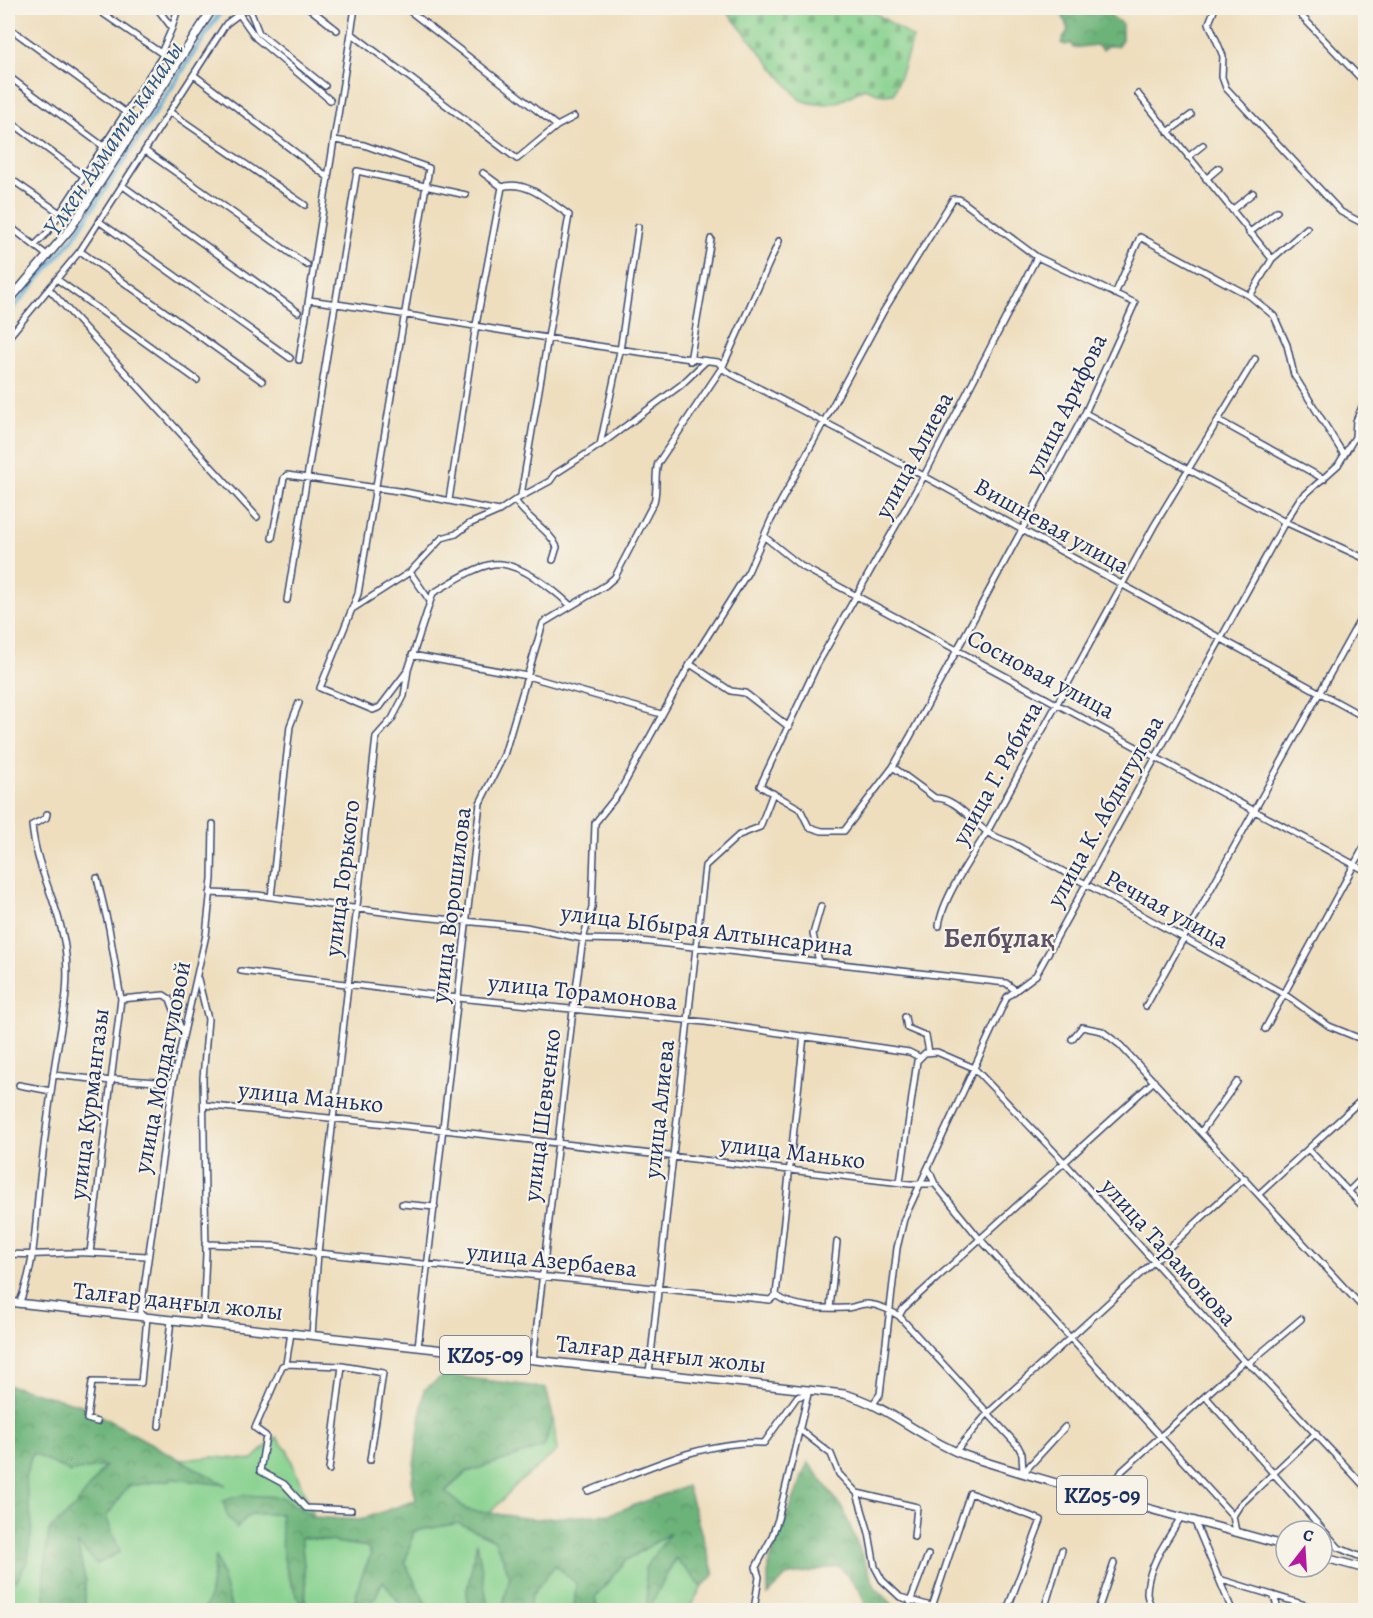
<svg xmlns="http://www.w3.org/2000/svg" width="1373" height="1618" font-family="Alegreya,serif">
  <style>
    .grass { fill: #86d18e; stroke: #508076; stroke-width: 1.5 }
    .forest { fill: url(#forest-crowns); stroke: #44716c; stroke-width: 1.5 }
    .cemetery { fill: url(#cemetery-stones); stroke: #508076; stroke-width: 1.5 }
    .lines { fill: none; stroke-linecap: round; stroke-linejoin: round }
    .canal { stroke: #5badd6; stroke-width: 4.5 }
    .minor-casing { stroke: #3b496c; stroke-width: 8 }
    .major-casing { stroke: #3b496c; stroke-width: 10 }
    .minor { stroke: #fff; stroke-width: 5 }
    .major { stroke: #fff; stroke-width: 7 }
    .labels { text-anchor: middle; stroke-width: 4.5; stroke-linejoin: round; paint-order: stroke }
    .shield { fill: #f7f3e8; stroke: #5d6a87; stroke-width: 1.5 }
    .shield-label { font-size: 22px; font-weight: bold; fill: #1b2f5e }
    .street-label { font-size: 24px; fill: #1b2f5e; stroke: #f7f3e8 }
    .water-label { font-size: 26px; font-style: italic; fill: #2e5582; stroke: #f7f3e8 }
    .quarter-label { font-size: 27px; font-weight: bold; fill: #5e5267; stroke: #f7f3e8 }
  </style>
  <defs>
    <pattern id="forest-crowns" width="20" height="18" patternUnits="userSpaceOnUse" patternTransform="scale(1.5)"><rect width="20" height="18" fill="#6cb379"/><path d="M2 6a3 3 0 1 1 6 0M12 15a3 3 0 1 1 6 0" fill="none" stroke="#589266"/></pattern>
    <pattern id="cemetery-stones" width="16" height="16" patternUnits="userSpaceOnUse" patternTransform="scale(1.5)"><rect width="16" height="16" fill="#86d18e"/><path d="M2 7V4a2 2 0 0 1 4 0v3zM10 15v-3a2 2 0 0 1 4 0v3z" fill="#6daa77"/></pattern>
  </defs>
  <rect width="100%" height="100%" fill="#f7f3e8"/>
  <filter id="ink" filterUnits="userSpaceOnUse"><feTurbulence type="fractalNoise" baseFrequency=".0167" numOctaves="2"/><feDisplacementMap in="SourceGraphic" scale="12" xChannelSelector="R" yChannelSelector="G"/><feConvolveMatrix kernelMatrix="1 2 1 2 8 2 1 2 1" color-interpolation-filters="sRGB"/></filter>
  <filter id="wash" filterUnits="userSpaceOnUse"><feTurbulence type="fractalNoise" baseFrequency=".008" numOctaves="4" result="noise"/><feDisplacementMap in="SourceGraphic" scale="24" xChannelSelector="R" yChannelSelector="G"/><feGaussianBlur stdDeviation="1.35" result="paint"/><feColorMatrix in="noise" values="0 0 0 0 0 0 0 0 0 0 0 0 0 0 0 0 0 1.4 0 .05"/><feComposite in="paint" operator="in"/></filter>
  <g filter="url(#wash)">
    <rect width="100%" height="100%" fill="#eedebe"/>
    <path class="grass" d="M553,1417L557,1451L517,1484L490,1513L467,1510L445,1492L467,1472L544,1447Z
      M276,1437L287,1450L314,1517L281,1497L250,1514H282C280,1555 285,1575 304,1610H232L216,1557L209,1599L204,1610H85V1580L77,1542L97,1564L120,1552L106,1517L128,1486L174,1479L224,1484L180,1460L213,1457L252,1460Z
      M33,1453L70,1472L106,1465L75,1507L49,1530L44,1576L46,1610H8V1564L16,1582L28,1559L32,1525L25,1477Z
      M459,1523L495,1540L510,1576L502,1610H490L488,1607L477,1544L467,1590L468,1610H425V1602L405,1563L414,1531Z
      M672,1532L648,1610L676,1558L702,1587L688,1610H598L595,1598L625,1561Z
      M301,1537L368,1547L371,1555L360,1580L353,1610H305L306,1586Z
      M555,1565L576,1583L574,1610H529L531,1596Z
      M383,1580L404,1610H369Z"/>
    <path class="forest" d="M1060,8H1093L1106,12L1122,24V40L1117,46H1107L1103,50L1096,45L1073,48L1071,43L1066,45L1061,43L1068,30Z
      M444,1375L546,1388L553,1417L544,1447L467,1472L445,1491L467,1510L533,1519L610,1514L687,1486L714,1574L702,1587L675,1558L648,1610L645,1568L670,1533L625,1561L595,1598L598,1610H574L576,1583L555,1565L531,1596L529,1610H502L510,1576L495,1540L459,1523L414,1531L405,1563L425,1602V1610H404L383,1581L369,1610H353L360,1580L371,1555L368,1547L301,1537L306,1586L304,1610C285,1574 281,1556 281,1514H250L237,1528L228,1517L223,1501L243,1495L281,1497L314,1517L360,1520L416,1500L412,1481L424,1390Z
      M8,1385L81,1405L226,1485L174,1479L128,1486L106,1517L120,1552L97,1564L77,1543L85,1580V1610H72L64,1605L57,1610H46L44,1576L49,1530L75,1507L105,1466L70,1472L32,1453L25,1477L32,1525L28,1559L16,1582L8,1564Z
      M808,1462L843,1509L875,1587L898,1610H868L859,1589L839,1566L786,1576L768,1595V1566Z
      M477,1542L488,1607L490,1610H468L467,1590Z
      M216,1555L232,1610H204L209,1599Z"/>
    <path class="cemetery" d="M724,8H868L913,38L894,94L883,95L864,88C840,103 827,109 800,100Z"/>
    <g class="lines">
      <path class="canal" d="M8,314L72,240L223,8"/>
    </g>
  </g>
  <g filter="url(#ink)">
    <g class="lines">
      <defs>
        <path id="minor" d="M95,8L177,64
          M157,8L172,28L161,53
          M249,8L259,33L325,86
          M309,8L337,30
          M406,8L557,126
          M1215,8L1209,23L1223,56L1222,77L1226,88L1341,212L1366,225
          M1294,8L1366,84
          M239,14L256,38L330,100
          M8,27L125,112
          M172,28L178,8
          M351,33L517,159L557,126L574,117
          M194,75L329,178
          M8,76L103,146
          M1138,94L1272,259L1250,296
          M170,112L305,205
          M8,120L84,176
          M115,128L128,139
          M1168,132L1191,115
          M335,140L364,145L429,168L358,594L320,688L373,710L380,707L408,670
          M147,152L307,265
          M1188,157L1203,145
          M483,173L502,187
          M8,177L60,213
          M1206,179L1219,168
          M123,186L298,312
          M1232,210L1253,193
          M100,222L290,358
          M8,225L48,256
          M1249,233L1277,211
          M35,245L47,233L163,55
          M80,251L262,381
          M1272,259L1307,228
          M58,280L197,380
          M50,290L257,517
          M1115,294L1140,237L1250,296L1274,316L1287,345L1294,375L1344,455
          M309,300C446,319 581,347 718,362L726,371L847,434L1366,718
          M8,338L80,251L226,24L247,8
          M299,360L355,8
          M690,361L711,239
          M1085,413L1285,522L1366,559
          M1218,420L1324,479
          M1356,421L1366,422
          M600,445L681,385L706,361
          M449,500L476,325L502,187C526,179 550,202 569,215L521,495
          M272,538L284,478L287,475L405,492L499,511L515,500
          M766,538L801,566L1366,871
          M553,560L557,547C548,528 526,519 515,500L550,481L555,474L600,445L620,351L638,227
          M410,572L430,601
          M287,600L357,171L466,195
          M354,608L410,572L442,538L456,534L469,524L499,511
          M412,655L527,676L661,714
          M690,664L731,691L745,693L789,727
          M893,767L935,798C954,797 971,820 986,831C993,837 1003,840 1012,843L1284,994L1329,1026L1366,1041
          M210,893L257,895L412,916L526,927L583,939L632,940L1006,983L1015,990
          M271,897L290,726L299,703
          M939,926C942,899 972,856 987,832L1154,526L1255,359
          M819,962L813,934L821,906
          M241,971L458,998L705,1022L909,1052L919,1057
          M198,979L208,1019L203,1078L206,1253L203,1323
          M121,999L164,995L170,999L183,1034
          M1146,1006L1366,609
          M905,1017L907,1028L926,1036L929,1052
          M1265,1029L1366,843
          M1072,1039L1082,1027L1102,1031L1120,1045L1366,1311
          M53,1075L112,1081
          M112,1079L172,1083
          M19,1085L51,1091
          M204,1105L444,1130L910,1184H935L979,1238L1233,1516
          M1201,1132L1237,1082
          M1308,1149L1366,1210
          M928,1168L935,1184
          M900,1182L917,1061L925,1053L937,1052L974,1068L1064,1162L1244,1361L1255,1369L1366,1488
          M1348,1192L1366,1174
          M1259,1194L1359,1102L1366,1100
          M402,1204L435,1207
          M205,1244L276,1246L318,1253L770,1300L776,1295C791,1308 826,1309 845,1308C854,1308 860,1303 868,1304C880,1305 889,1310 899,1316L1018,1446L1022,1454L1023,1473
          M90,1253L147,1256
          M8,1254C35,1256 62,1252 90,1253L121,999L109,928L97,878
          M776,1295L804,1036
          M19,1304C35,1267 35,1227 39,1187C43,1151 48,1115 53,1078C58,1034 72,993 65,947C59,904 36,869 32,825L46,818L47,814
          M830,1308L837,1242
          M899,1316L903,1309L1154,1081
          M140,1317L173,1081L206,935L212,879L213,824
          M291,1333L286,1364L282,1366L255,1428L266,1436L260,1471L284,1484L306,1508L351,1510
          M312,1335L318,1253L376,737L392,719L404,696L408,670L433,593C451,583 472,568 493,564C518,561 553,589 570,605
          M418,1347L480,803L504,755L543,623L606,585L615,577L654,502C658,488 654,476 658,463L723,366L779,241
          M533,1360L573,1010L583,939L592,908L595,823L619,793L690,664L748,572L771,520L883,312L953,199H959L1037,257L1135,303L1085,413L911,735L893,767L844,831H822L809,827L800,809L760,786L817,665L924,476L1037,257
          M1249,1363L1301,1319
          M286,1364L342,1366L329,1470
          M342,1366L383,1373L370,1460
          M649,1373L705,866L739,835L760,827L773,793
          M1205,1396L1339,1548L1366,1559
          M873,1404L880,1394L897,1248L904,1219L1007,997L1036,975L1285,522L1299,500L1338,465L1355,437L1356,421L1366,397
          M97,1422L87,1419L92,1382L141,1383L147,1317
          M159,1426L171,1320
          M799,1429L831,1454L839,1474L857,1493L869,1533L875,1567L882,1580L900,1597L944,1610
          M955,1452L987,1414L1245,1178
          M1023,1473L1065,1427
          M588,1491C643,1471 704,1439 764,1443L797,1397L808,1394
          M857,1493L917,1507L914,1537
          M1115,1498L1117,1479L1122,1471L1244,1361
          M1194,1520L1232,1610
          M1236,1532L1233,1516L1240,1505L1316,1433
          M1219,1579L1322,1610
          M1273,1595L1279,1610
          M910,1602L928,1555
          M932,1607L970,1493L1041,1520L1007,1610
          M754,1610L759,1577L756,1567L771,1539L778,1519L808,1394
          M1044,1610L1062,1550
          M1098,1610L1114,1563
          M1153,1610C1151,1605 1147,1599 1147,1593C1147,1566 1168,1539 1181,1517"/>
        <path id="major" d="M8,302L70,229L213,8
          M8,1302L844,1394C890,1406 925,1442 970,1457C1074,1491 1181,1516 1286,1546
          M1322,1557L1366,1569"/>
      </defs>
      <use href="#minor" class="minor-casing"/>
      <use href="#major" class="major-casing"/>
      <use href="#minor" class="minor"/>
      <use href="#major" class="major"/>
    </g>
  </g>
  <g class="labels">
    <g class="shield">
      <rect x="440" y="1336" width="90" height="38" rx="4.5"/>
      <rect x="1057" y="1476" width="90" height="38" rx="4.5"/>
    </g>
    <g class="shield-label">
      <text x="485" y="1363">KZ05-09</text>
      <text x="1102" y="1503">KZ05-09</text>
    </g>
    <g class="street-label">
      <text transform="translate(1066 405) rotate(-64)" y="8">улица Арифова</text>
      <text transform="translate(914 455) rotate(-62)" y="8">улица Алиева</text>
      <text transform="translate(1052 526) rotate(29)" y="8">Вишневая улица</text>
      <text transform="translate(1041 674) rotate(28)" y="8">Сосновая улица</text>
      <text transform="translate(997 773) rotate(-61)" y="8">улица Г. Рябича</text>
      <text transform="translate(1105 811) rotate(-61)" y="8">улица К. Абдыгулова</text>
      <text transform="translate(342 878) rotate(-83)" y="8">улица Горького</text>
      <text transform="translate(451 905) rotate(-83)" y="8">улица Ворошилова</text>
      <text transform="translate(1167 909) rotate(29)" y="8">Речная улица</text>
      <text transform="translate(707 930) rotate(7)" y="8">улица Ыбырая Алтынсарина</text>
      <text transform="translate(583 992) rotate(6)" y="8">улица Торамонова</text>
      <text transform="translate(162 1067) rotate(-79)" y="8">улица Молдагуловой</text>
      <text transform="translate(311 1097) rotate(6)" y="8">улица Манько</text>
      <text transform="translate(89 1104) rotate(-83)" y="8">улица Курмангазы</text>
      <text transform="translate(659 1109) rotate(-84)" y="8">улица Алиева</text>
      <text transform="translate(542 1115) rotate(-83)" y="8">улица Шевченко</text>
      <text transform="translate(793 1152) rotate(7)" y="8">улица Манько</text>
      <text transform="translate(1169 1252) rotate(48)" y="8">улица Тарамонова</text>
      <text transform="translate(552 1260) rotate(6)" y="8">улица Азербаева</text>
      <text transform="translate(178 1301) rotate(6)" y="8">Талғар даңғыл жолы</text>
      <text transform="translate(661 1354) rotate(6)" y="8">Талғар даңғыл жолы</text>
    </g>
    <g class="water-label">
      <text transform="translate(113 138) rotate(-56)" y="9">Үлкен Алматы каналы</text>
    </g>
    <g class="quarter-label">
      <text x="999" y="947">Белбұлақ</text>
    </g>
  </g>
  <rect width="1373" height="1618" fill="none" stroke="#f7f3e8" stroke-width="30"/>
  <g transform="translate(1304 1549) rotate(17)"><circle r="28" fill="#f7f3e8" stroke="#9fa5b1" stroke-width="1.5"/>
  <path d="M0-4.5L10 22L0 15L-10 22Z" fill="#b5179e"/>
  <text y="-9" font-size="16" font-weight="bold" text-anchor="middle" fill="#1b2f5e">С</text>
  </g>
</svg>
